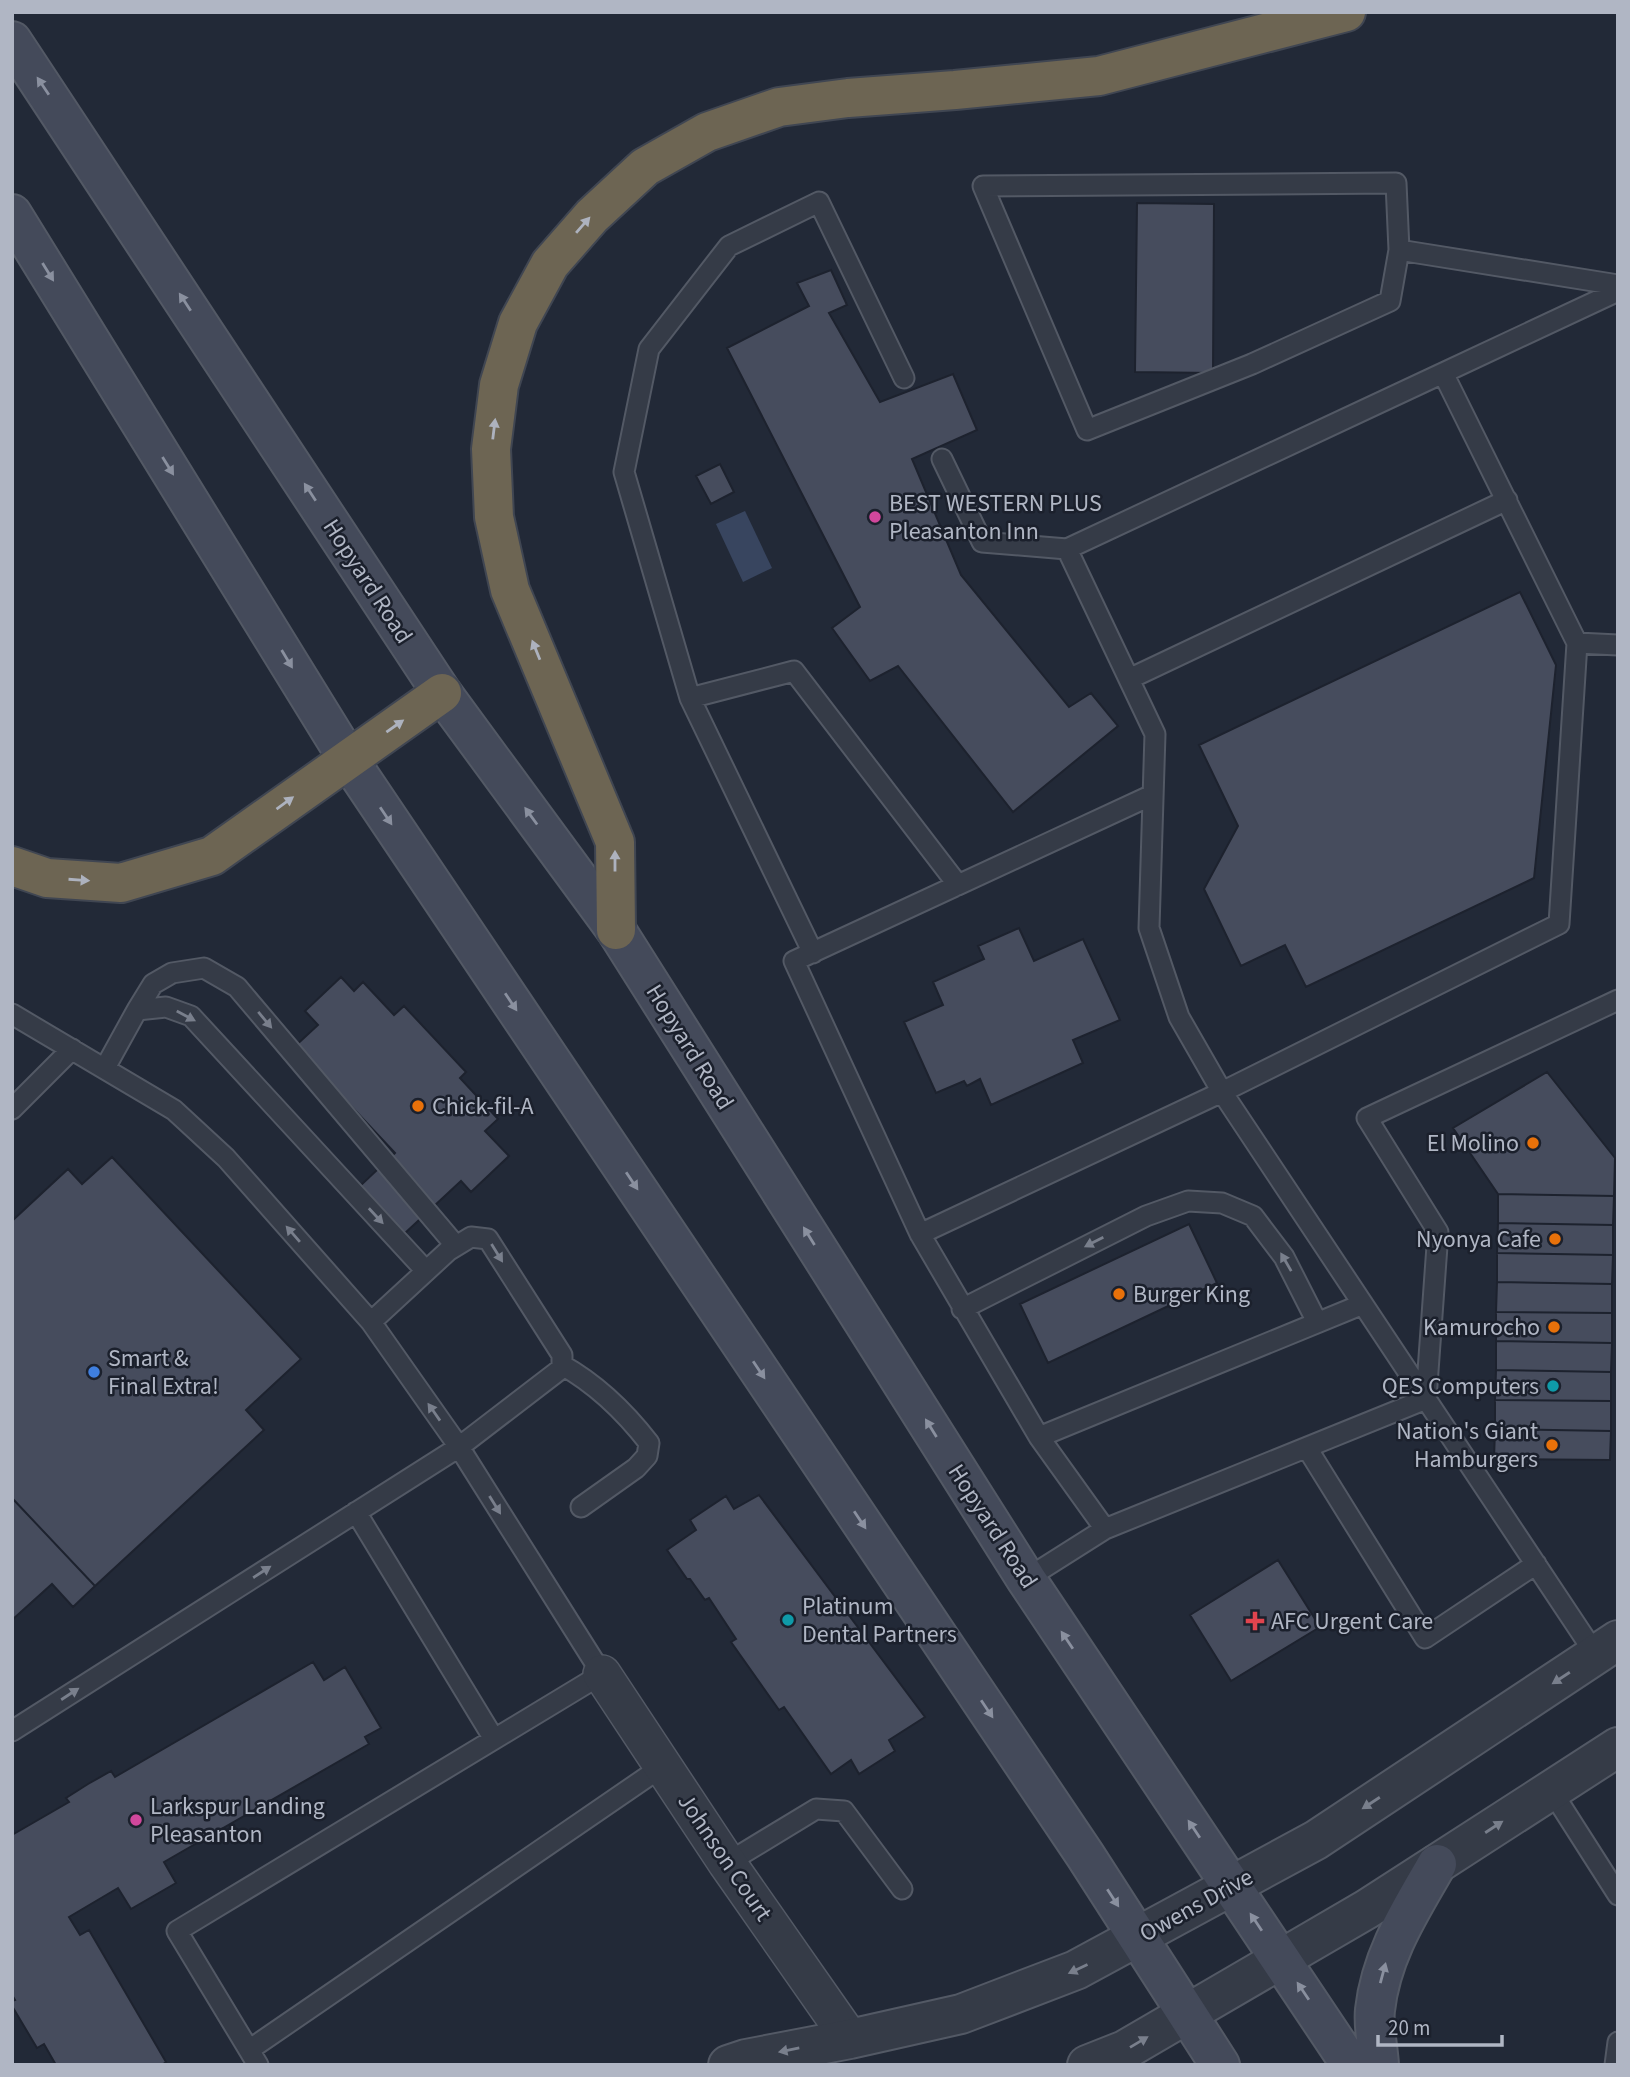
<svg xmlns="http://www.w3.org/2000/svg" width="1630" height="2077" font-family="'Source Sans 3',sans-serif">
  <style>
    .water { fill: #38455f }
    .building { fill: #464c5d; stroke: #1d222e; stroke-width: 2 }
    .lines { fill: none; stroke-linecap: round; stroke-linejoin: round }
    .service-casing { stroke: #535965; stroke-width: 23 }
    .minor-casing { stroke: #535965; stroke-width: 40 }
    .tertiary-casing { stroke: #535965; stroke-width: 42 }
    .secondary-casing { stroke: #535965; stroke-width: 42 }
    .motorway-casing { stroke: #404652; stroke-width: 42 }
    .service { stroke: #353b47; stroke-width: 19 }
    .minor { stroke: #353b47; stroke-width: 37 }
    .tertiary { stroke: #353b47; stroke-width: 38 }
    .secondary { stroke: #444a5a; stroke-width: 38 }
    .motorway { stroke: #6d6553; stroke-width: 38 }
    .oneway { fill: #8a909f }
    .oneway2 { fill: #adb2be }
    .oneway3 { fill: #797f8c }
    .hotel-dot { fill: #d1479c; stroke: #1b202c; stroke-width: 2.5 }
    .food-dot { fill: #e8710a; stroke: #1b202c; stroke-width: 2.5 }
    .shop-dot { fill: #3f7fe0; stroke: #1b202c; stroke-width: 2.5 }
    .culture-dot { fill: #0f9aa8; stroke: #1b202c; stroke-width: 2.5 }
    .health-dot { fill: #e0444e; stroke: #1b202c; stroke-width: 2.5 }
    .labels { text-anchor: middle; stroke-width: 5; stroke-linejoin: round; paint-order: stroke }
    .poi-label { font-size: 24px; fill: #b0b6c4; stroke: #1b202c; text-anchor: start }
    .street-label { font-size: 24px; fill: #b0b6c4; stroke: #1b202c }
  </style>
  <rect width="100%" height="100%" fill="#222937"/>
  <path class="water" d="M745,511L772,568L743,582L716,524Z"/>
  <path class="building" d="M1137,203L1214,204L1213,373L1135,372Z
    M831,270L847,305L829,313L880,402L953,374L977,430L912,459L961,575L1069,707L1091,693L1118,726L1013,812L898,666L870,681L832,628L860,607L727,348L809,306L797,283Z
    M720,464L734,492L711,504L696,476Z
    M1520,592L1556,665L1534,878L1306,987L1285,945L1241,966L1204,889L1238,826L1199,745Z
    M1019,928L1034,961L1083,939L1120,1020L1073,1040L1083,1063L991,1105L980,1079L967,1086L964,1081L936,1093L904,1022L943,1005L933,982L984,959L978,946Z
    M341,977L354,991L363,982L394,1015L404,1006L466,1072L460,1078L498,1119L485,1131L509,1156L471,1192L461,1181L404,1234L360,1186L395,1153L336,1090L292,1049L318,1025L305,1011Z
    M1547,1072L1615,1158L1614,1196L1498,1194L1453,1128Z
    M112,1157L301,1359L246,1410L264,1430L95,1586L12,1498V1221L68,1169L82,1184Z
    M1498,1194L1614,1196L1613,1225L1498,1223Z
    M1498,1223L1613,1225V1255L1497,1253Z
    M1189,1224L1217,1283L1048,1363L1020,1304Z
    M1497,1253L1613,1255L1612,1284L1497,1282Z
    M1497,1282L1612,1284V1313L1496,1312Z
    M1496,1312L1612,1313V1343L1496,1341Z
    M1496,1341L1612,1343L1611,1372L1496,1370Z
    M1496,1370L1611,1372V1401L1495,1400Z
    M1495,1400L1611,1401V1431L1495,1429Z
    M1495,1429L1611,1431L1610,1460L1494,1459Z
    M759,1495L925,1717L889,1740L895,1751L859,1774L851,1760L831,1774L784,1707L779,1710L731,1642L736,1639L709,1598L705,1600L690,1579H687L667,1550L696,1530L690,1520L726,1496L734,1509Z
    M12,1498L95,1586L73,1607L52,1584L12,1620Z
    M1278,1560L1320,1627L1231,1681L1190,1615Z
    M313,1662L324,1680L345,1667L381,1728L365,1737L369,1744L164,1862L176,1883L131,1909L118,1888L69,1917L80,1935L89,1930L166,2062L162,2065H56L44,2044L37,2048L12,2006V2001L15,2000L12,1995V1835L69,1802L66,1798L88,1784L111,1771L115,1777Z"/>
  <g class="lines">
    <defs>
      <path id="service" d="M1399,250L1396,183L983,186L1087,430L1252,364L1390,301L1399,250L1618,285
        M942,459L982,542L1067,549L1443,373
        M1067,549L1155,734L1149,928L1179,1017L1222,1092L1596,1655
        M1577,643L1443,373L1618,291
        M1129,679L1507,500
        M690,698L794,671L958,885
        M813,953L690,698L624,472L649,349L729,246L819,202L904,378
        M137,1010L153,984L172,973L204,968L237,987L456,1246
        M12,1014L174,1110L226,1158L371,1322L459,1447L12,1731
        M105,1068L137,1010L166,1007L191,1016L426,1271
        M12,1109L72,1049
        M920,1234L1222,1092L1559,924L1577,643L1618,645
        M962,1309L1146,1216L1188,1201L1222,1203L1253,1216L1284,1257L1317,1322
        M562,1365C596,1384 625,1412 649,1443L647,1456L636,1468L581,1507
        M1039,1437L1363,1304
        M1307,1448L1425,1638L1536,1564
        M356,1512L494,1739
        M1105,1529L1039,1437L920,1234L794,961L1152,795
        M1026,1579L1105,1529L1426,1399L1438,1232L1367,1118L1618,1000
        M1551,1790L1618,1895
        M727,1863L816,1809L844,1811L902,1889
        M249,2050L663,1766
        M258,2065L177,1931L602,1674L459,1447L562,1368V1355L488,1239L471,1237L448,1251L371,1322
        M1615,2065L1618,2042"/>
      <path id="minor" d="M602,1674L727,1863L850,2039"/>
      <path id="tertiary" d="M728,2065L746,2059L850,2039L961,2014L1076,1970L1316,1840L1618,1640
        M1087,2065L1125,2050L1367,1909L1618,1747"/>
      <path id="secondary" d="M12,41L442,693L616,930L1026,1579L1351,2065
        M12,214L348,759L1085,1855L1220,2065
        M1379,2065C1378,2047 1373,2027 1375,2010C1381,1955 1410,1911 1437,1864"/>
      <path id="motorway" d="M12,866L47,878L121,883L212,856L442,693
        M616,930L615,842L510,590L494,517L491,449L499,385L518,323L550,264L592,216L645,167L707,132L779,107L848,98L955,90L1099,76L1346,12"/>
    </defs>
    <use href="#service" class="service-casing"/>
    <use href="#minor" class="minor-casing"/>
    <use href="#tertiary" class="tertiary-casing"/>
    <use href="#secondary" class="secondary-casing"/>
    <use href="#motorway" class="motorway-casing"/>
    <use href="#service" class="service"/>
    <use href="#minor" class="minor"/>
    <use href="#tertiary" class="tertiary"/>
    <use href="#secondary" class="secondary"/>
    <use href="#motorway" class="motorway"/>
  </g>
  <defs><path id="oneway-solid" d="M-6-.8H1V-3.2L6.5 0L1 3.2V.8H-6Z" transform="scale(1.75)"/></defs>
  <g class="oneway">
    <use href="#oneway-solid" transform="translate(43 86) rotate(-124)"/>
    <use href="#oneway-solid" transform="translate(48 272) rotate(58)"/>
    <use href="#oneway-solid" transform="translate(185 302) rotate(-123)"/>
    <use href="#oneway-solid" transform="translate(168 466) rotate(58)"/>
    <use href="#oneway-solid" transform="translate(310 492) rotate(-123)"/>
    <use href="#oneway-solid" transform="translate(287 659) rotate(59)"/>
    <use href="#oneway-solid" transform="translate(386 816) rotate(56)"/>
    <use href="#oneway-solid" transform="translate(531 816) rotate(-126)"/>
    <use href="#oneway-solid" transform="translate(511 1002) rotate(56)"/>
    <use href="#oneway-solid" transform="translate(632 1181) rotate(56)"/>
    <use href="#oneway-solid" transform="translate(809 1236) rotate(-122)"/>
    <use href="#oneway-solid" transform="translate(759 1370) rotate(56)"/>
    <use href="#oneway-solid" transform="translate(931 1428) rotate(-122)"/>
    <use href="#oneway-solid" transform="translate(860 1520) rotate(56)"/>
    <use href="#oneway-solid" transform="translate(1067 1640) rotate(-124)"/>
    <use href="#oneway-solid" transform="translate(987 1709) rotate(56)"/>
    <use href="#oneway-solid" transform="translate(1194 1829) rotate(-124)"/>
    <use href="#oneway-solid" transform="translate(1113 1898) rotate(57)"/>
    <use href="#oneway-solid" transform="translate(1256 1922) rotate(-124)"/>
    <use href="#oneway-solid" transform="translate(1383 1973) rotate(-75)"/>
    <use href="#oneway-solid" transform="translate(1303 1991) rotate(-124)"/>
  </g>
  <g class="oneway2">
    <use href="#oneway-solid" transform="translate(583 225) rotate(-49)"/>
    <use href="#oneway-solid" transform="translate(494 429) rotate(-83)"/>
    <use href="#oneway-solid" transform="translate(536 650) rotate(-112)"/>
    <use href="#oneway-solid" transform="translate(395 726) rotate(-35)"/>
    <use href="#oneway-solid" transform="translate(285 803) rotate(-36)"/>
    <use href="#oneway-solid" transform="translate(615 861) rotate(-90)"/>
    <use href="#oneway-solid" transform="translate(79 880) rotate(4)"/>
  </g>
  <g class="oneway3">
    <use href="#oneway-solid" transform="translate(186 1016) rotate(28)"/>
    <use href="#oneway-solid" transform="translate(265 1020) rotate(50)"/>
    <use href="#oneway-solid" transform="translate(376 1216) rotate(47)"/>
    <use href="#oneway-solid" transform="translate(293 1234) rotate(-131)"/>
    <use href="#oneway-solid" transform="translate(1094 1242) rotate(153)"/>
    <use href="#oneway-solid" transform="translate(497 1253) rotate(58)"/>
    <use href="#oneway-solid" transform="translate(1286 1262) rotate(-120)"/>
    <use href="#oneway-solid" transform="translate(434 1412) rotate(-125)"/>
    <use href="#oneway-solid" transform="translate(495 1505) rotate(58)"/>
    <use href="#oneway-solid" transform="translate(262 1572) rotate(-33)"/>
    <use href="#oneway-solid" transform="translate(1561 1678) rotate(147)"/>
    <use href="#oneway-solid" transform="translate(70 1694) rotate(-33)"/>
    <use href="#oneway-solid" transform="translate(1371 1803) rotate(147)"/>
    <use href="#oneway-solid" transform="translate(1494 1827) rotate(-33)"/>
    <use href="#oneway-solid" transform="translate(1078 1969) rotate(155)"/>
    <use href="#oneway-solid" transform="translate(1139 2042) rotate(-31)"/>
    <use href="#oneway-solid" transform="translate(789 2050) rotate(169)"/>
  </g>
  <g class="hotel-dot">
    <circle cx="875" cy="517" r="7"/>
    <circle cx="136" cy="1820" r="7"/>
  </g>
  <g class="food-dot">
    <circle cx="418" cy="1106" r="7"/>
    <circle cx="1533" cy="1143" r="7"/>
    <circle cx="1555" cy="1239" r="7"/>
    <circle cx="1119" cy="1294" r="7"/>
    <circle cx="1554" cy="1327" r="7"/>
    <circle cx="1552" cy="1445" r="7"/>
  </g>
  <circle class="shop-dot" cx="94" cy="1372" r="7"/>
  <g class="culture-dot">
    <circle cx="1553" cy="1386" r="7"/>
    <circle cx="788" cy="1620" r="7"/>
  </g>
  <path class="health-dot" d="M1251.5 1610.5h7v7h7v7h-7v7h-7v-7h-7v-7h7z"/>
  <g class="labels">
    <g class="poi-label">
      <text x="889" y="511">BEST WESTERN PLUS<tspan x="889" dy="28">Pleasanton Inn</tspan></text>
      <text x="432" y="1114">Chick-fil-A</text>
      <text x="1519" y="1151" text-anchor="end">El Molino</text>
      <text x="1541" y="1247" text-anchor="end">Nyonya Cafe</text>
      <text x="1133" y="1302">Burger King</text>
      <text x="1540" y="1335" text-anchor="end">Kamurocho</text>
      <text x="108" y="1366">Smart &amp;<tspan x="108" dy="28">Final Extra!</tspan></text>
      <text x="1539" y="1394" text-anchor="end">QES Computers</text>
      <text x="1538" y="1439" text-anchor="end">Nation's Giant<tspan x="1538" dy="28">Hamburgers</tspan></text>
      <text x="802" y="1614">Platinum<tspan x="802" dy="28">Dental Partners</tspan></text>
      <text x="1271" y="1629">AFC Urgent Care</text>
      <text x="150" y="1814">Larkspur Landing<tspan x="150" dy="28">Pleasanton</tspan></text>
    </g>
    <g class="street-label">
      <text transform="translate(368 581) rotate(57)" y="8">Hopyard Road</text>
      <text transform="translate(690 1047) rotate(58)" y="8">Hopyard Road</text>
      <text transform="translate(993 1526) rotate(57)" y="8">Hopyard Road</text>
      <text transform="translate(725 1857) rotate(56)" y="8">Johnson Court</text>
      <text transform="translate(1196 1905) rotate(-29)" y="8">Owens Drive</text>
    </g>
  </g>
  <rect width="1630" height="2077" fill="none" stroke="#b0b6c4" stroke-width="28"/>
  <path d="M1378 2035v10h124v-10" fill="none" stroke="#b0b6c4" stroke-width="3.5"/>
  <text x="1388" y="2035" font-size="21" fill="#b0b6c4" stroke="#1b202c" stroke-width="5" paint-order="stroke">20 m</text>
</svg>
